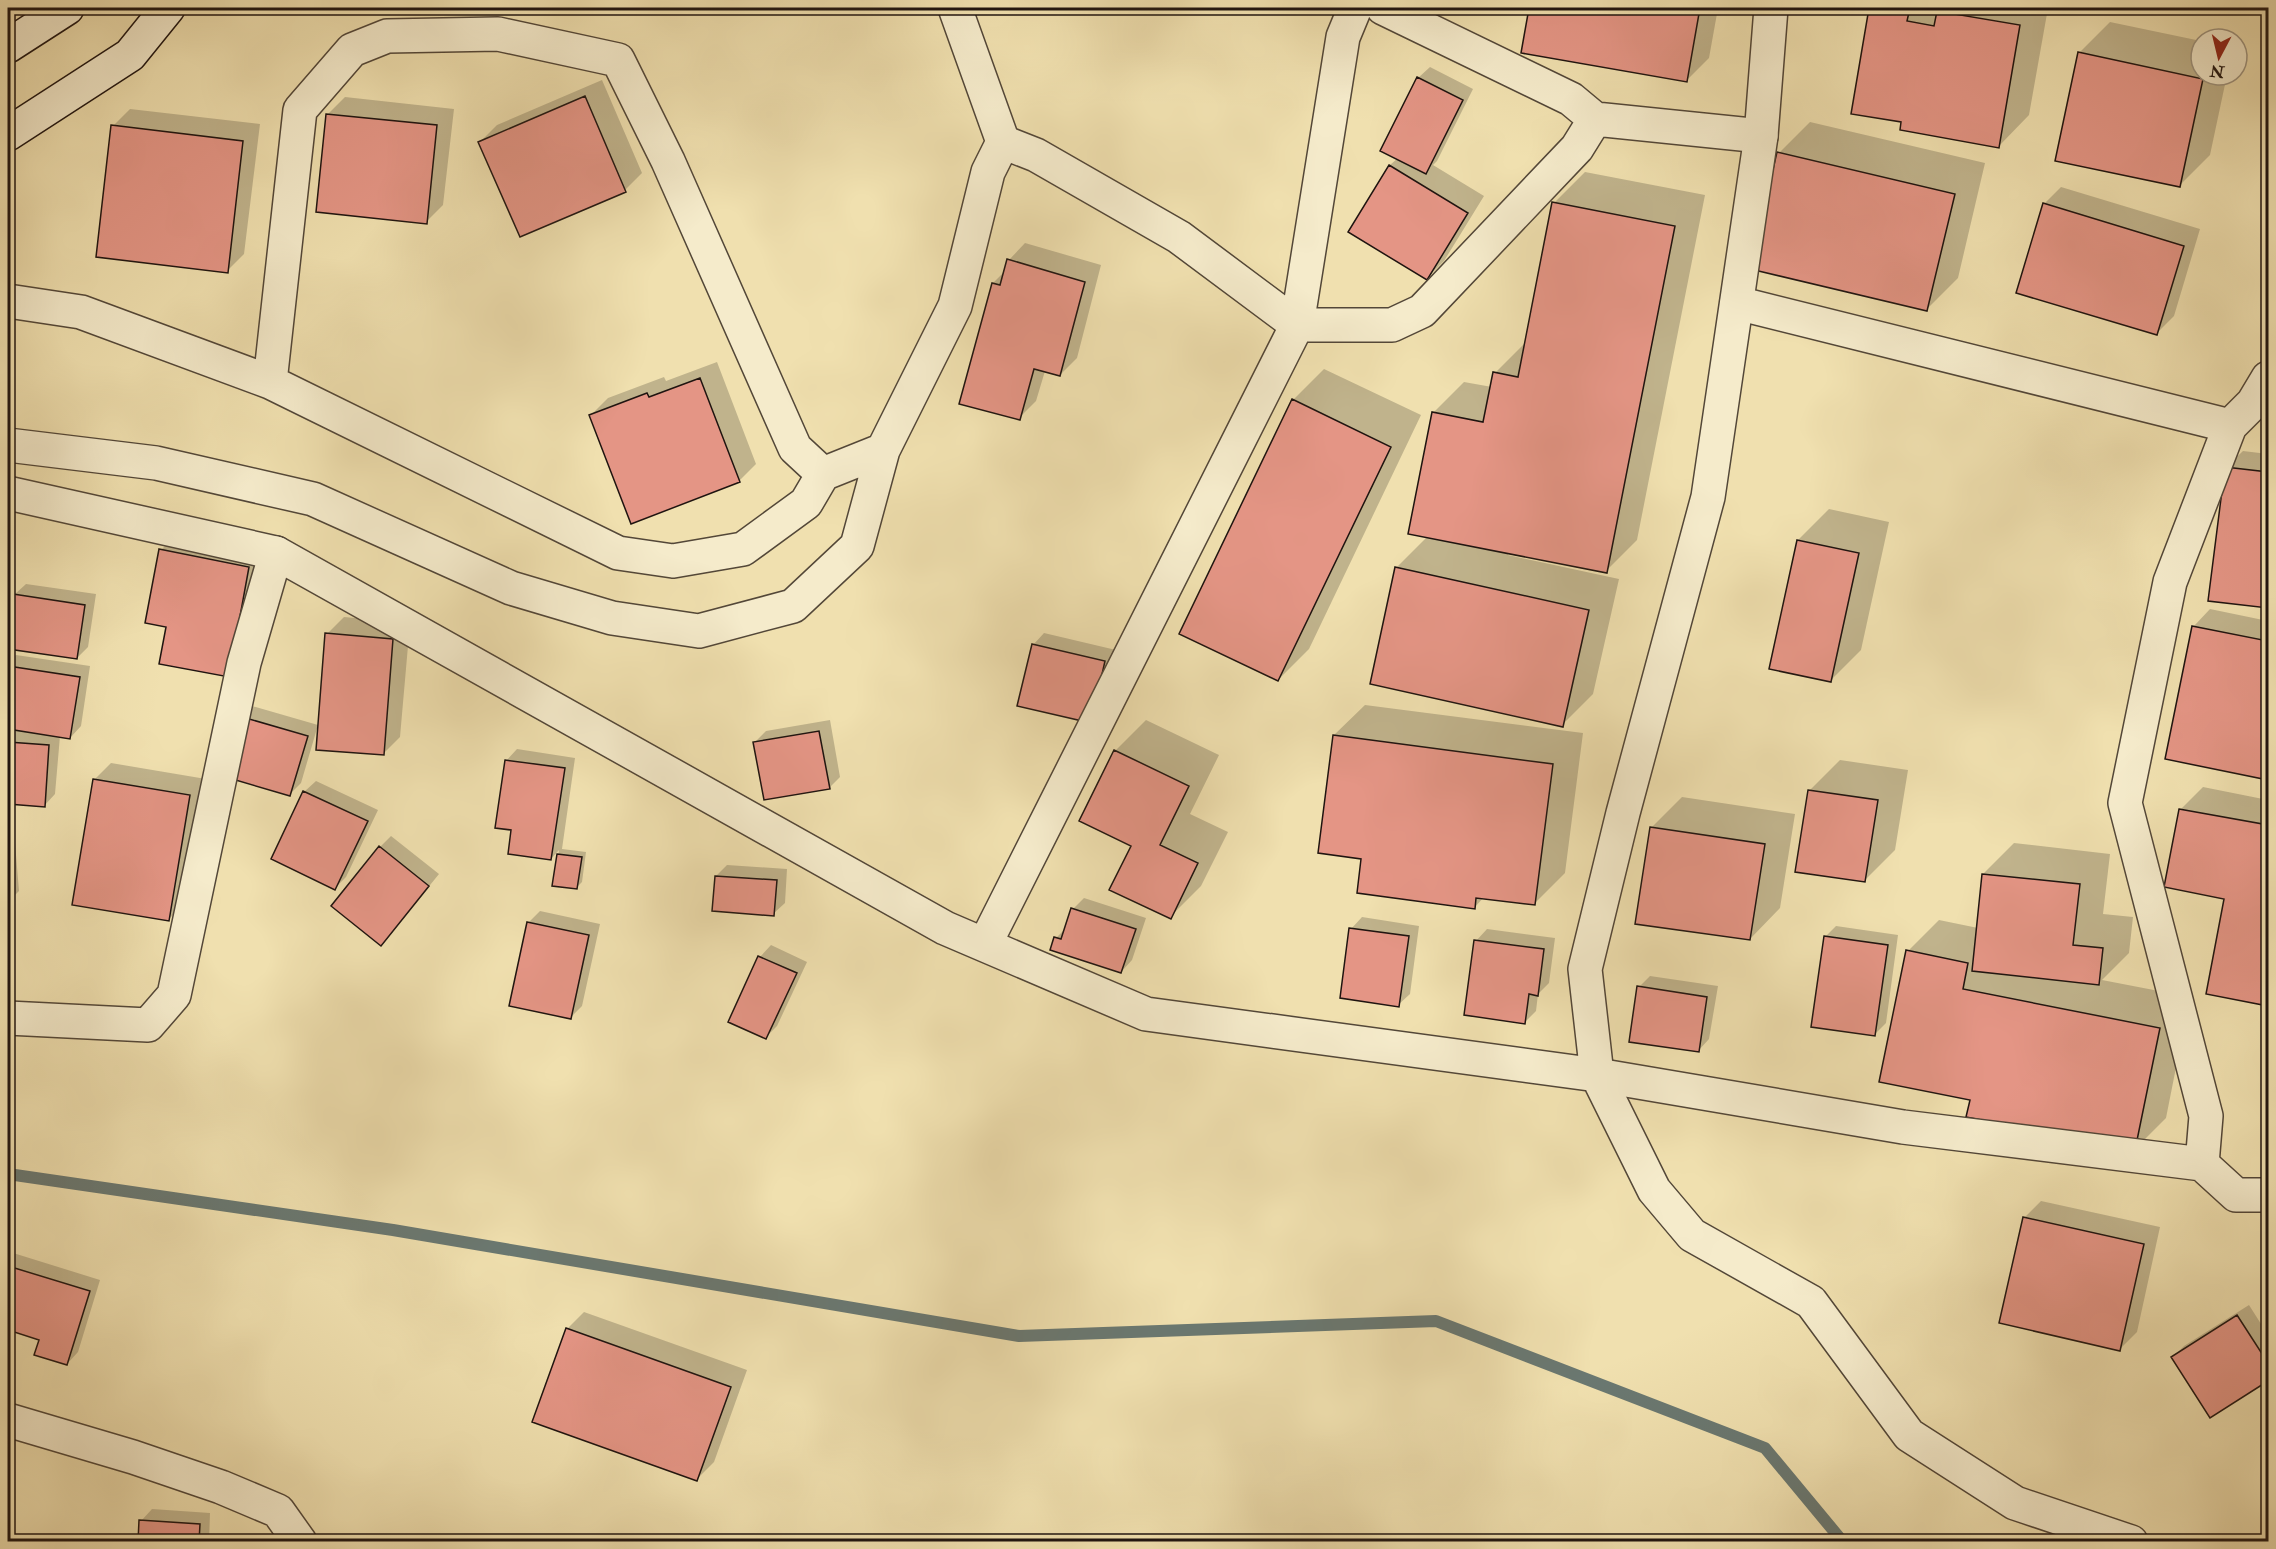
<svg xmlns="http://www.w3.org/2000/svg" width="2276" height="1549" font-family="'IM FELL Double Pica',serif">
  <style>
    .shadow { fill: #0003 }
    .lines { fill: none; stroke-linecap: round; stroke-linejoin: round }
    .stream { stroke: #6a7871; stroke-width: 12 }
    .building { fill: #e49585; stroke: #1f1410; stroke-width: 1.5 }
    .minor-casing { stroke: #534738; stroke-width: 36 }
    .tertiary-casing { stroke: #534738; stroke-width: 36 }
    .secondary-casing { stroke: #1f1410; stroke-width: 36 }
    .minor { stroke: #f5ebcb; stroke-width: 33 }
    .tertiary { stroke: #f5ebcb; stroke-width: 33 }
    .secondary { stroke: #f5ebcb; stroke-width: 33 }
  </style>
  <rect width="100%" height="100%" fill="#f0e0af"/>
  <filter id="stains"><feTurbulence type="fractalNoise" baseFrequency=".00333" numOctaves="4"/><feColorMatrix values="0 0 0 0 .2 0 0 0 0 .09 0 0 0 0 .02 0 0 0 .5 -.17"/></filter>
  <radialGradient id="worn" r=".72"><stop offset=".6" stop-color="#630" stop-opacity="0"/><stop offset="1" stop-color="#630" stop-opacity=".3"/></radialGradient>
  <path class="shadow" d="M1530,8H1718L1709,58L1687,80L1523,52Z
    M1871,8H2048L2029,115L1999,146L1903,121L1852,112Z
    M2110,22L2201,41V75H2227L2210,155L2179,186L2079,53Z
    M1430,67L1473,89L1437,161L1433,165L1484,196L1444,261L1427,278L1350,231L1390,165L1398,158L1418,78Z
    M602,80L642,173L625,190L480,142L497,125Z
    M345,97L454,109L443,205L426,222L328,114Z
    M130,109L260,124L244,254L227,271L113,126Z
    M1810,122L1985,163L1958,278L1927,309L1779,153Z
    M1585,172L1705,195L1637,540L1606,571L1509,552L1508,555L1619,579L1593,694L1562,725L1396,568L1428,536L1433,413L1464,382L1492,387L1495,373L1526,342L1554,203Z
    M2061,187L2200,229L2174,316L2157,333L2044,204Z
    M1025,243L1101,265L1077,358L1060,375L1045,371L1036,401L1019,418L993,283L1006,270L1009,260Z
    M717,362L756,464L739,481L591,415L608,398L664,377L666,381Z
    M1324,369L1421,415L1309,649L1278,680L1293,400Z
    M2243,451L2268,454V607L2210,599L2226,467Z
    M1829,509L1889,522L1861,650L1830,681L1798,540Z
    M178,533L266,550L245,659L168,626L161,550Z
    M26,584L96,594L88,647L77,658L8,647L14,595Z
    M2210,609L2268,621V779L2166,758L2194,626Z
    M344,617L410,623L400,737L383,754L327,634Z
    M1044,633L1116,650L1102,710L1033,645Z
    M16,655L90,666L81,726L70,738L60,736L55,794L44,806L8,803V663Z
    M1365,705L1583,733L1565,873L1534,904L1484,897L1475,907L1363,858L1334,735Z
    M252,706L318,725L301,783L290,794L224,775Z
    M830,720L840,777L829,788L755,742L766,731Z
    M1146,720L1219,755L1190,814L1228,832L1201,886L1170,917L1133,845L1115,751Z
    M517,749L575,758L562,849L586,852L582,882L577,887L554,885L559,850L551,859L513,829L506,761Z
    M1840,760L1908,770L1895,850L1864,881L1809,791Z
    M111,763L206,779L186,902L169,919L94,780Z
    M316,781L378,810L346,877L335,888L304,792Z
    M2203,787L2268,800V1004L2208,993L2226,898L2166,886L2181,809Z
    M1682,797L1795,814L1780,908L1750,939L1651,828Z
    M14,831L19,891L8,902V832Z
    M391,836L439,874L392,932L380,847Z
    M2014,843L2110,854L2103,914L2133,917L2129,953L2102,980L2190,997L2166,1118L2135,1149L1971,1099L1908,951L1939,920L1978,928L1983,874Z
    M727,865L787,869L785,903L773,914L716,876Z
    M1084,898L1146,918L1132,960L1121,972L1056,938L1067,927L1073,909Z
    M540,911L600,924L582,1006L570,1018L511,1005L529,922Z
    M1362,917L1419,926L1410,994L1398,1005L1351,929Z
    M1836,926L1898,935L1886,1023L1875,1034L1825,937Z
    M1487,929L1555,938L1549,983L1538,994L1536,1011L1525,1022L1476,941Z
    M771,945L807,962L777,1026L766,1037L730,1021L760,957Z
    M1650,976L1718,986L1709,1039L1698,1051L1639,987Z
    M2041,1201L2160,1227L2137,1332L2120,1349L2024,1218Z
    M10,1252L100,1280L78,1352L67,1364L41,1339L8,1328V1255Z
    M2249,1305L2268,1335V1379L2211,1416L2173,1357L2184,1346Z
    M584,1312L747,1370L714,1462L697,1479L567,1329Z
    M152,1509L210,1513L209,1542H139L141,1521Z"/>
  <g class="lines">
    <path class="stream" d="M8,1174L393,1230L1019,1336L1436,1321L1765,1448L1843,1542"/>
  </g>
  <path class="building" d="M1529,8H1700L1687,82L1521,53Z
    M1869,8H1910L1907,21L1934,26L1937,11L2020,25L1999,148L1900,130L1901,122L1851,114Z
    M2078,52L2203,79L2180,187L2055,161Z
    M1417,77L1463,100L1426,174L1380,151Z
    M585,96L626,192L520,237L478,142Z
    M326,114L437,125L427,224L316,212Z
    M111,125L243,141L228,273L96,257Z
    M1777,152L1955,194L1927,311L1750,269Z
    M1389,165L1468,213L1427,280L1348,232Z
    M1552,202L1675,226L1607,573L1408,534L1432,412L1483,422L1493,372L1518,377Z
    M2043,203L2184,246L2157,335L2016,293Z
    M1007,259L1085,282L1060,376L1034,369L1020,420L959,404L992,283L1000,285Z
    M700,378L740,482L631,524L589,415L647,393L649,397Z
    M1292,399L1391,447L1278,681L1179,634Z
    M2225,467L2268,472V608L2208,601Z
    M1797,540L1859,553L1831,682L1769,669Z
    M159,549L249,567L229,677L159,664L166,627L145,623Z
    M1395,567L1589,610L1563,727L1370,684Z
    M13,594L85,605L77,659L8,649V632Z
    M2192,626L2268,641V780L2165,759Z
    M325,633L393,639L384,755L316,750Z
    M1032,644L1105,661L1091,723L1017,706Z
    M8,666L80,677L70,739L8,729Z
    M239,716L308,736L290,796L222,776Z
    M819,731L830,789L764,800L753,742Z
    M1333,735L1553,764L1535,905L1476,898L1475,909L1357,893L1361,859L1318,853Z
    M8,742L49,745L45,807L8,804Z
    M1114,750L1189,786L1160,845L1198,863L1171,919L1109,890L1131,846L1079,821Z
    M505,760L565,768L551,860L508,854L511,830L495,828Z
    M93,779L190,795L169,921L72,905Z
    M1808,790L1878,800L1865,882L1795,872Z
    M303,791L368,821L335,890L271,859Z
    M2179,809L2268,825V1006L2206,994L2224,899L2164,887Z
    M1650,827L1765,844L1750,940L1635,924Z
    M379,846L429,886L381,946L331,906Z
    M557,854L582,857L577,889L552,886Z
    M1982,874L2080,884L2073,945L2103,948L2099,985L1972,971Z
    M715,876L777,880L774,916L712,911Z
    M1071,908L1136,929L1121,973L1050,950L1054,937L1061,939Z
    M527,922L589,935L571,1019L509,1006Z
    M1349,928L1409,936L1399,1007L1340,998Z
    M1824,936L1888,945L1875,1036L1811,1027Z
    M1474,940L1544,949L1538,996L1529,994L1525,1024L1464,1015Z
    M1906,950L1968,963L1963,989L2160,1028L2135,1150L1966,1117L1970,1100L1879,1082Z
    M758,956L797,973L766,1039L728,1022Z
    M1637,986L1707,997L1699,1052L1629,1042Z
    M2023,1217L2144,1244L2120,1351L1999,1323Z
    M8,1266L90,1291L67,1365L34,1355L39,1340L8,1330Z
    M2237,1315L2268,1363V1381L2210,1418L2171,1357Z
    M566,1328L731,1387L697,1481L532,1422Z
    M139,1520L200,1524L199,1542H138Z"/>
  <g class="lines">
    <defs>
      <path id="minor" d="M1595,119L1761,136
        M1003,142L1036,155L1179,237L1297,325H1392L1422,311L1577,148L1595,119L1571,99L1383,8
        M8,301L81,312L270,382L618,553L673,561L743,549L806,503L823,474L883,450
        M1737,303L2230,426
        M270,382L300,110L352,50L387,36L498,34L618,60L668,161L795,448L823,474
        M8,445L156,463L313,499L511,588L612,618L699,631L793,606L857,546L883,450L955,306L988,172L1003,142L955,8
        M985,944L1297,325L1343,37L1355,8
        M8,1018L148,1025L174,995L244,663L276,553
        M1597,1075L1903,1127L2202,1164L2206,1116L2125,803L2170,582L2230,426L2253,403L2268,378
        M2202,1164L2236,1195H2268
        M8,1420L133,1457L221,1487L278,1511L300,1542"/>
      <path id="tertiary" d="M1771,8L1761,136L1708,497L1623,813L1585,969L1597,1075L1654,1190L1692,1235L1811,1302L1909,1435L2015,1503L2131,1542
        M8,493L276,553L945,928L1146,1014L1597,1075"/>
      <path id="secondary" d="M8,46L67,8
        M8,134L130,55L168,8"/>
    </defs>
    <use href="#minor" class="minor-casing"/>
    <use href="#tertiary" class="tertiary-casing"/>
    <use href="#secondary" class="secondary-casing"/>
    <use href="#minor" class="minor"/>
    <use href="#tertiary" class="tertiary"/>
    <use href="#secondary" class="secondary"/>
  </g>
  <rect width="2276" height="1549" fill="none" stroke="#f0e0af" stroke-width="30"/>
  <rect x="9" y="9" width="2258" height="1531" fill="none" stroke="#1f1410" stroke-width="3"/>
  <rect x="15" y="15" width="2246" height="1519" fill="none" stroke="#1f1410" stroke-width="1.5"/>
  <g transform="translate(2219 57) rotate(187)"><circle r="28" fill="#f5ebcb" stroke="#9f9580" stroke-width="1.5"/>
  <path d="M0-4.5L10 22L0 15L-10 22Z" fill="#8f2418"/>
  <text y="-9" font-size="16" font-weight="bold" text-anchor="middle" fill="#1f1410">N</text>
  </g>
  <rect width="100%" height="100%" filter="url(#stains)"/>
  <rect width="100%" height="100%" fill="url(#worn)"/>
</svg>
